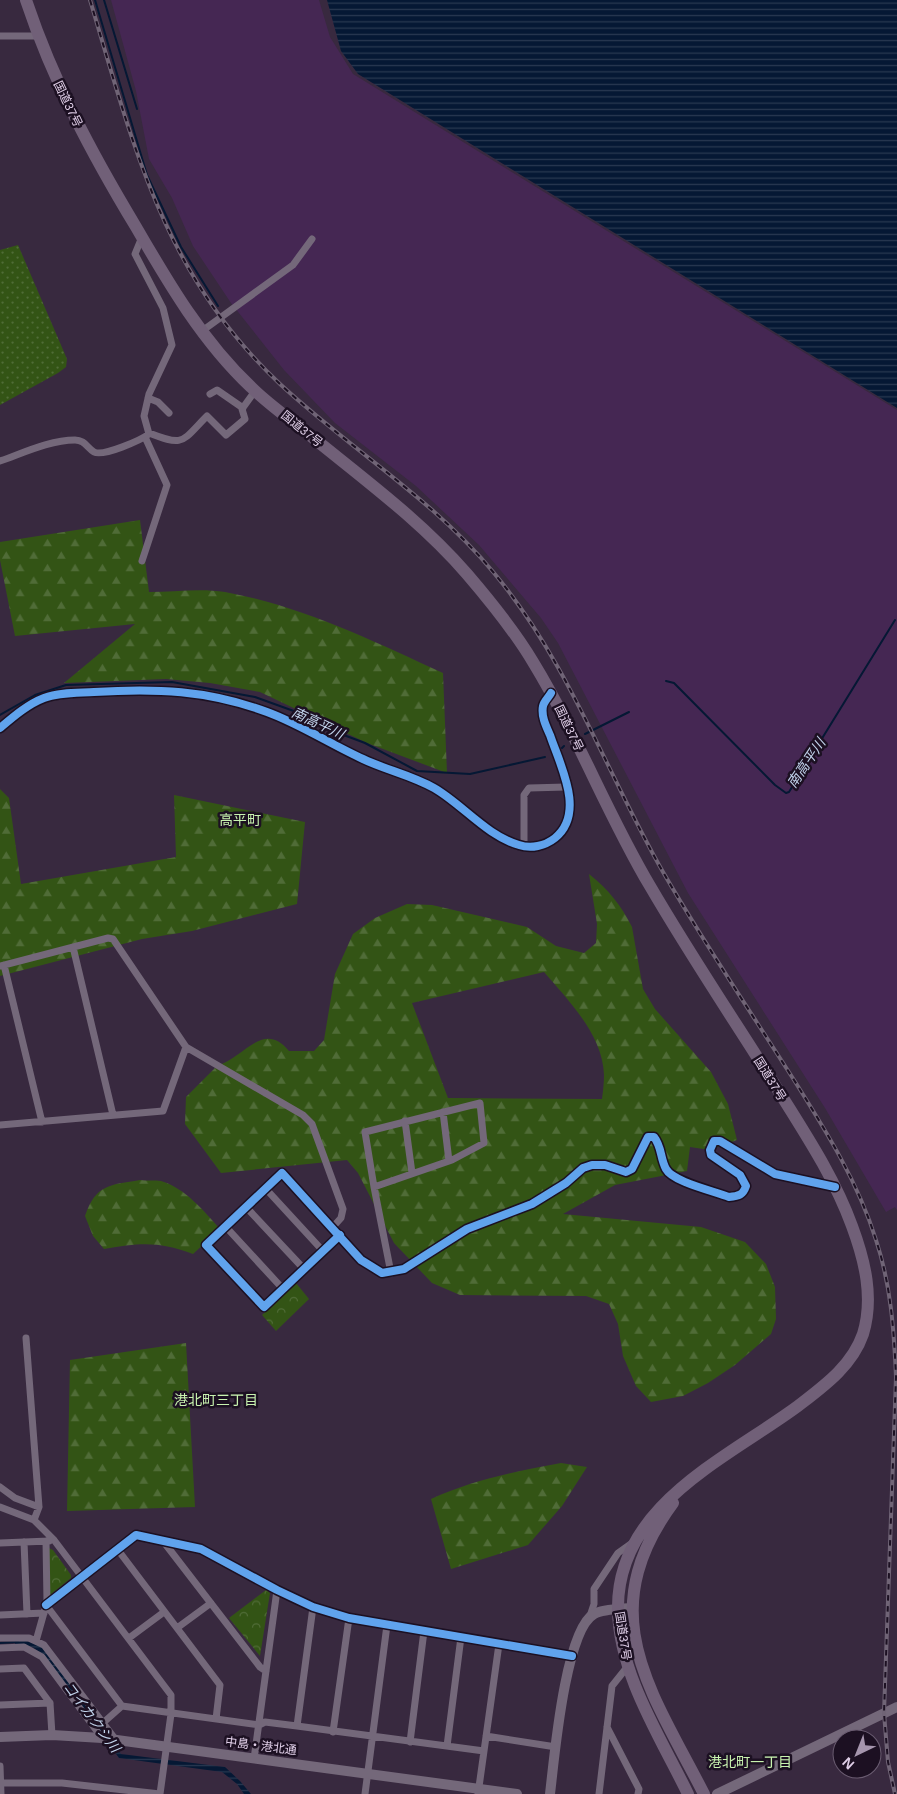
<svg xmlns="http://www.w3.org/2000/svg" width="897" height="1794" font-family="Helvetica,'Noto Sans JP',sans-serif">
  <style>
    .built { fill: #452753 }
    .grass { fill: url(#grass-dots) }
    .forest { fill: url(#forest-firs); fill-rule: evenodd }
    .park { fill: url(#park-crowns) }
    .water { fill: url(#water-rules) }
    .lines { fill: none; stroke-linecap: round; stroke-linejoin: round }
    .stream { stroke: #051834; stroke-width: 2 }
    .street { stroke: #74687a; stroke-width: 7 }
    .secondary { stroke: #74687a; stroke-width: 10 }
    .highway { stroke: #716078; stroke-width: 12 }
    .rail-casing { stroke: #706476; stroke-width: 4 }
    .rail { stroke: #1c1022; stroke-width: 2; stroke-dasharray: 5.5; stroke-linecap: butt }
    .cycleway-casing { stroke: #1c1022; stroke-width: 11 }
    .cycleway { stroke: #60a3ed; stroke-width: 8 }
    .labels { text-anchor: middle; stroke-width: 5; stroke-linejoin: round; paint-order: stroke }
    .street-label { font-size: 12px; fill: #e0cfe8; stroke: #1c1022 }
    .water-label { font-size: 14px; font-style: italic; fill: #c0d2ea; stroke: #1c1022 }
    .neighbourhood-label { font-size: 14px; fill: #c8f3af; stroke: #1c1022 }
  </style>
  <defs>
    <pattern id="grass-dots" width="8" height="8" patternUnits="userSpaceOnUse" patternTransform="scale(1.25)"><rect width="8" height="8" fill="#335415"/><path d="M2 2h.1M6 6h.1" fill="none" stroke="#506c37" stroke-width="1.8" stroke-linecap="round"/></pattern>
    <pattern id="forest-firs" width="22" height="20" patternUnits="userSpaceOnUse" patternTransform="scale(1.25)"><rect width="22" height="20" fill="#335415"/><path d="M5 1l3.5 6h-7zM16 11l3.5 6h-7z" fill="#506c37"/></pattern>
    <pattern id="park-crowns" width="20" height="18" patternUnits="userSpaceOnUse" patternTransform="scale(1.25)"><rect width="20" height="18" fill="#335415"/><path d="M2 6a3 3 0 1 1 6 0M12 15a3 3 0 1 1 6 0" fill="none" stroke="#506c37"/></pattern>
    <pattern id="water-rules" width="6" height="5" patternUnits="userSpaceOnUse" patternTransform="scale(1.25)"><rect width="6" height="5" fill="#051834"/><path d="M0 2.5h6" fill="none" stroke="#293951"/></pattern>
  </defs>
  <rect width="100%" height="100%" fill="#38293f"/>
  <path class="built" d="M111,0H319L330,37L353,74L897,410V1210L895,1207L886,1212L825,1108L688,893L558,643L541,618L479,545L416,486L335,423L284,370L231,303L193,246L172,198L149,159L136,91Z"/>
  <path class="grass" d="M18,245L67,359L66,367L58,373L0,405V250Z"/>
  <path class="forest" d="M140,520L149,592C173,592 201,588 225,592C302,606 373,641 443,673L447,773L367,743L260,692L210,683L166,679L64,683L135,624L15,636L0,560V542Z
    M0,789L9,798L21,884L176,857L174,795L305,822L297,904L192,931L142,939L0,976Z
    M589,874C608,889 621,905 632,927L643,989L655,1009L711,1072L728,1104L737,1140L710,1150L690,1147L687,1171L615,1185L563,1214L701,1227L745,1242L766,1264L775,1287L776,1319L771,1334L735,1365L708,1383L683,1396L651,1402L636,1386L623,1356L618,1324L609,1304L586,1296L460,1295L432,1283L394,1243L358,1173L347,1160L221,1173L185,1124L186,1097L218,1065C243,1059 263,1019 289,1051H314L324,1040L335,974L353,934L375,918L407,904L432,905L527,927L556,946L584,953L596,943L597,924ZM544,972C568,1000 603,1035 604,1075C604,1083 603,1091 602,1099L448,1098L412,1003Z
    M140,1180C147,1181 155,1180 161,1181C185,1188 204,1211 220,1229L193,1254C158,1241 140,1243 104,1249L93,1236L85,1216C96,1184 110,1185 140,1180Z
    M186,1343L195,1507L67,1511L70,1360Z
    M561,1463L587,1467L562,1506L528,1545L451,1569L431,1499C472,1480 517,1471 561,1463Z"/>
  <path class="park" d="M296,1283L309,1299L276,1331L262,1315Z
    M47,1547L53,1550L71,1575V1578L49,1596Z
    M266,1590L270,1593L260,1656L229,1618Z"/>
  <path class="water" d="M327,0H897V408L358,74L341,51Z
    M15,1640L26,1641L40,1645L104,1728L121,1754L225,1767L240,1781L251,1794H244L237,1784L222,1772L119,1758L44,1655L32,1647L15,1645Z"/>
  <g class="lines">
    <path class="stream" d="M95,0L147,175L181,247L218,306
      M104,0L137,109
      M666,681L674,683L775,785L786,793L789,792L895,620
      M0,715L35,695L66,685L172,682L255,697L302,714L333,731L365,743L417,771L470,774L545,757
      M585,734L629,712
      M562,748L564,746
      M0,1643L18,1642"/>
    <path class="street" d="M0,36H38
      M202,331L293,265L312,239
      M210,394L217,390L243,408
      M148,398L158,402L169,413
      M149,433C185,447 181,442 207,416L226,435L245,419L242,409L255,391
      M0,461C23,453 50,440 75,440C85,440 87,448 94,452C103,457 141,440 149,434L144,416L149,394L172,345L163,308L135,254L142,237
      M142,561L167,485L145,437
      M524,846V795L529,788L566,787
      M73,947L113,1115
      M4,965L42,1122
      M0,966L108,938L113,939L186,1047L303,1115L312,1124L343,1209L341,1218L332,1228
      M480,1103L484,1143L452,1160L374,1187L365,1132Z
      M443,1112L449,1161
      M405,1121L412,1173
      M0,1125L163,1111L186,1047
      M374,1187L391,1273
      M266,1189L323,1251
      M246,1207L304,1269
      M226,1227L283,1289
      M340,1235L264,1307L206,1245L282,1173L361,1260L382,1273L404,1269L467,1229L532,1204L566,1183L583,1168L592,1165H605L626,1172L632,1169L648,1137H654C662,1147 660,1158 666,1169C673,1182 714,1191 729,1197C739,1196 743,1195 746,1186L740,1175L711,1155L710,1150L714,1141H720L775,1174L835,1187
      M26,1338L39,1507L34,1520
      M0,1487L15,1498L39,1507
      M0,1507L34,1520L54,1540L171,1695V1714L160,1794
      M163,1541L260,1667L266,1671
      M24,1542L27,1614
      M0,1543L49,1541
      M118,1550L220,1685L216,1719
      M47,1602L136,1535L201,1549L277,1590L313,1607L349,1618L572,1656
      M46,1605L122,1706L259,1725L265,1722L297,1726L484,1751
      M0,1615L44,1613
      M590,1616L594,1604V1589L618,1553L632,1543
      M177,1628L211,1603
      M0,1638H29L44,1645L116,1740
      M129,1638L164,1612
      M36,1641L47,1602L46,1541
      M0,1648L24,1647L42,1657L102,1738
      M0,1669L24,1668L50,1703
      M0,1705L50,1703L52,1735
      M104,1722L122,1706
      M297,1726L313,1607
      M607,1727L639,1789L638,1794
      M333,1732L349,1618
      M486,1736L556,1747
      M410,1742L424,1631
      M447,1746L461,1637
      M254,1759L277,1590
      M0,1766L1,1794
      M0,1783H62L160,1794
      M365,1794L387,1625
      M478,1794L499,1644
      M599,1794L612,1686L628,1666"/>
    <path class="secondary" d="M0,728C13,717 28,704 44,698C60,692 78,693 94,692C155,688 208,690 267,712C300,724 330,744 363,759C386,770 411,775 434,788C462,804 487,836 519,845C531,849 545,846 555,838C586,813 560,765 550,735C546,726 541,716 543,706C544,701 549,697 551,693
      M0,1737L52,1735L102,1738L517,1794
      M550,1794C554,1761 565,1630 594,1614C603,1609 620,1609 631,1608
      M717,1794L897,1707"/>
    <path class="highway" d="M26,0C53,81 92,154 136,227C169,284 203,342 251,387C269,405 291,420 311,436C365,480 421,521 467,574C491,602 514,630 533,662C577,734 607,814 650,886C689,953 732,1017 773,1082C802,1129 833,1174 852,1226C865,1261 874,1298 863,1334C852,1366 824,1386 798,1406C726,1459 616,1506 618,1610C619,1674 661,1738 688,1794
      M673,1503C591,1614 651,1690 704,1794"/>
    <defs>
      <path id="rail" d="M90,0C134,147 163,274 280,384C350,449 433,499 494,573C569,663 606,772 663,872C704,943 750,1011 794,1080C826,1131 858,1182 876,1240C891,1285 894,1331 896,1377L884,1713L888,1762L895,1794"/>
    </defs>
    <use href="#rail" class="rail-casing"/>
    <use href="#rail" class="rail"/>
    <defs>
      <path id="cycleway" d="M0,728C13,717 28,704 44,698C60,692 78,693 94,692C155,688 208,690 267,712C300,724 330,744 363,759C386,770 411,775 434,788C462,804 487,836 519,845C531,849 545,846 555,838C586,813 560,765 550,735C546,726 541,716 543,706C544,701 549,697 551,693
        M340,1235L264,1307L206,1245L282,1173L361,1260L382,1273L404,1269L467,1229L532,1204L566,1183L583,1168L592,1165H605L626,1172L632,1169L648,1137H654C662,1147 660,1158 666,1169C673,1182 714,1191 729,1197C739,1196 743,1195 746,1186L740,1175L711,1155L710,1150L714,1141H720L775,1174L835,1187
        M46,1605L136,1535L201,1549L277,1590L313,1607L349,1618L572,1656"/>
    </defs>
    <use href="#cycleway" class="cycleway-casing"/>
    <use href="#cycleway" class="cycleway"/>
  </g>
  <g class="labels">
    <g class="street-label">
      <text transform="translate(68 104) rotate(64)" y="4">国道37号</text>
      <text transform="translate(302 429) rotate(39)" y="4">国道37号</text>
      <text transform="translate(569 728) rotate(64)" y="4">国道37号</text>
      <text transform="translate(770 1079) rotate(58)" y="4">国道37号</text>
      <text transform="translate(623 1636) rotate(81)" y="4">国道37号</text>
      <text transform="translate(261 1746) rotate(7)" y="4">中島・港北通</text>
    </g>
    <g class="water-label">
      <text transform="translate(318 723) rotate(25)" y="5">南高平川</text>
      <text transform="translate(806 763) rotate(-56)" y="5">南高平川</text>
      <text transform="translate(92 1717) rotate(53)" y="5">コイカクシ川</text>
    </g>
    <g class="neighbourhood-label">
      <text x="240" y="825">高平町</text>
      <text x="216" y="1405">港北町三丁目</text>
      <text x="750" y="1767">港北町一丁目</text>
    </g>
  </g>
  <g transform="translate(857 1754) rotate(223)"><circle r="24" fill="#1c1022" stroke="#6a5c71"/>
  <path d="M0-4L9 19L0 12L-9 19Z" fill="#a595ad"/>
  <text y="-8" font-size="14" font-weight="bold" text-anchor="middle" fill="#e0cfe8">N</text>
  </g>
</svg>
